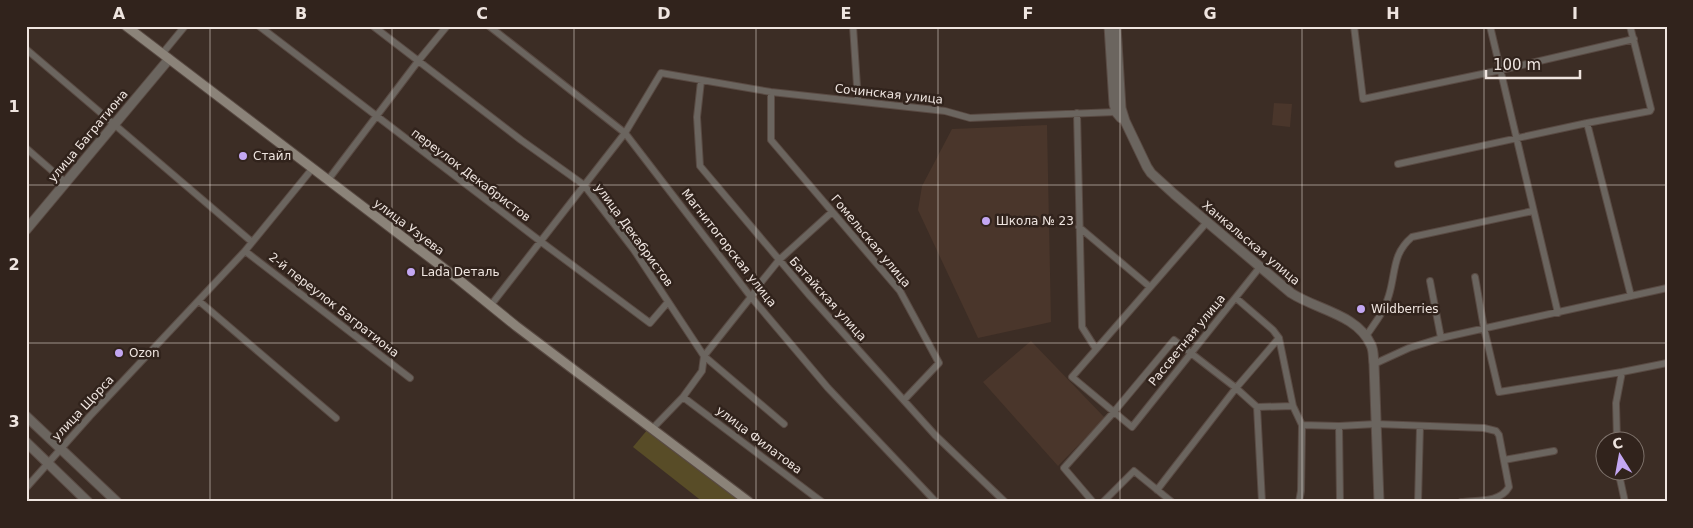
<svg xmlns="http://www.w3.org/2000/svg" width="1693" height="528" font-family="'DejaVu Sans',sans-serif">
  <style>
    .built { fill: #4a362b }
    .green { fill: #584c27 }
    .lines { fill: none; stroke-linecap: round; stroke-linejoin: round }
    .minor-casing { stroke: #594a43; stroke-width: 8 }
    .tertiary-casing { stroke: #594a43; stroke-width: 11 }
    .secondary-casing { stroke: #594a43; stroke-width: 11 }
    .minor { stroke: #6b655f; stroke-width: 6 }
    .tertiary { stroke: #6b655f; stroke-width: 9 }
    .secondary { stroke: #8b8379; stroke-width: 9 }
    .grid { fill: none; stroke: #efe5e0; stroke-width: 1; stroke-opacity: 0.55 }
    .poi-dot { fill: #c3a7f2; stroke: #31231c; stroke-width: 2 }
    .labels { text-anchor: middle; stroke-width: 5; stroke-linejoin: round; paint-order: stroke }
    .street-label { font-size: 12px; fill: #efe5e0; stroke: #31231c }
    .poi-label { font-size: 12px; fill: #efe5e0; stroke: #31231c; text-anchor: start }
    .neatline { fill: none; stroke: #efe5e0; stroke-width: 2 }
    .grid-label { font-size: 16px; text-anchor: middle; font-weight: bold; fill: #efe5e0 }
  </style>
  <rect width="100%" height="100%" fill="#3c2d25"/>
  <path class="built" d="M1274,103L1292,104L1290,127L1272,125Z
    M1047,125L1051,322L978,338L918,210L922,186L952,129Z
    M1031,341L1105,418L1058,466L983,382Z"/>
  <path class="green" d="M648,429L743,502H703L633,447Z"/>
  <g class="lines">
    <defs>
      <path id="minor" d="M259,26L540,241L650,323L668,302
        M373,26L521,140L584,185L634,250L704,356L784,424
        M489,26L625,133L751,297L828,388L936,502
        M853,26L858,101
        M1354,26L1363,99L1501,70L1634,39
        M1490,26L1558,313
        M26,49L252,242
        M162,54L185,26
        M701,81L697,117L700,166L809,295L935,435L1005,502
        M771,92V140L900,291L939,363L904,400
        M1077,113L1082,327L1096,349
        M1587,123L1631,296
        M26,148L65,182
        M1398,164L1587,123L1650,111L1651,109L1630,26
        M328,180L419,60L447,26
        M1207,222L1072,377L1132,427L1260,267
        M1079,227L1150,287
        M245,251L410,378
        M1475,277L1484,328L1499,392L1622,372L1667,363
        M1430,281L1441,338
        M1236,298L1273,330L1279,338L1293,406L1302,425L1301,491L1299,502
        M199,301L336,418
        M491,305L625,133L661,73L771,92L945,111L970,118L1116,112
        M1366,336C1375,323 1385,311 1389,295C1396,272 1392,254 1412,237L1533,211
        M1374,364L1409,348L1441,338L1667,288
        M683,397L822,502
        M1257,407L1262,502
        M1302,425L1339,426L1376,424L1484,428L1496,431L1499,435L1509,487C1500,503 1477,500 1461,502
        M1339,426L1340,502
        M653,428L683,397L702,371L704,356L751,297L762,281L779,260L832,212
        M1617,440L1616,403L1622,372
        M1504,460L1554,451
        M1618,470L1625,502
        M26,488L90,416L245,251L312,169
        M1157,490L1236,388L1279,338
        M1093,502L1064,468L1113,413L1174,340L1236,388L1257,407L1293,406
        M1103,502L1134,471L1172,502
        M1418,502L1420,426"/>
      <path id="tertiary" d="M1109,26L1114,104L1116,112L1121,118
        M1116,26L1121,108L1125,121L1147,167L1151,173L1174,194L1291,293C1317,310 1357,314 1371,345C1374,351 1373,358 1374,364L1379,502
        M26,230L169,59
        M26,416L117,502
        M26,442L88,502"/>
      <path id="secondary" d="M126,26L458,279L516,326L749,502"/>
    </defs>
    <use href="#minor" class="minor-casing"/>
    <use href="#tertiary" class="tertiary-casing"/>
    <use href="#secondary" class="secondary-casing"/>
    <use href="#minor" class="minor"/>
    <use href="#tertiary" class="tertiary"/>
    <use href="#secondary" class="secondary"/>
  </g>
  <path class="grid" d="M210,26V502M392,26V502M574,26V502M756,26V502M938,26V502M1120,26V502M1302,26V502M1484,26V502M26,185H1667M26,343H1667"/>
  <g class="poi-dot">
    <circle cx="243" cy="156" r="5"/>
    <circle cx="986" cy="221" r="5"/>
    <circle cx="411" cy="272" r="5"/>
    <circle cx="1361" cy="309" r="5"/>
    <circle cx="119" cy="353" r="5"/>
  </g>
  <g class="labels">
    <g class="street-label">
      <text transform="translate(889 94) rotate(6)" y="4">Сочинская улица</text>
      <text transform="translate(88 136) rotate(-50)" y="4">улица Багратиона</text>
      <text transform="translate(471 175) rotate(37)" y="4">переулок Декабристов</text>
      <text transform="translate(409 227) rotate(37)" y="4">улица Узуева</text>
      <text transform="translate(634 235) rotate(54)" y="4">улица Декабристов</text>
      <text transform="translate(871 241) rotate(50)" y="4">Гомельская улица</text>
      <text transform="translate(1251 243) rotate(40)" y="4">Ханкальская улица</text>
      <text transform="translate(729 248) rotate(52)" y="4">Магнитогорская улица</text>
      <text transform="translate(828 299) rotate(48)" y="4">Батайская улица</text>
      <text transform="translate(334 305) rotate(38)" y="4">2-й переулок Багратиона</text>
      <text transform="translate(1187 340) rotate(-51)" y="4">Рассветная улица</text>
      <text transform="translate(83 408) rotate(-47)" y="4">улица Щорса</text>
      <text transform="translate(759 440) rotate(37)" y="4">улица Филатова</text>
    </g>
    <g class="poi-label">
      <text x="253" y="160">Стайл</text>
      <text x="996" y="225">Школа № 23</text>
      <text x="421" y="276">Lada Dеталь</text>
      <text x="1371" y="313">Wildberries</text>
      <text x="129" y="357">Ozon</text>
    </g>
  </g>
  <rect width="1693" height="528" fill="none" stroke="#31231c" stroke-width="55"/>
  <g transform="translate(1620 456) rotate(349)"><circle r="24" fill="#31231c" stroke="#7d716a"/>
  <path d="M0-4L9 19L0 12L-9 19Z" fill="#c3a7f2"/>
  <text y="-8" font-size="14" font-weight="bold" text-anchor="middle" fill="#efe5e0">С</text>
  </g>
  <path d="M1486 70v8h94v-8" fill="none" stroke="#efe5e0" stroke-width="2.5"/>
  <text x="1493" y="70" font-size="15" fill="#efe5e0" stroke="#31231c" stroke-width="4" paint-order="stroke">100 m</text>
  <rect x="28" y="28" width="1638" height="472" class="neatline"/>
  <g class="grid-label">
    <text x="119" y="19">A</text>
    <text x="301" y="19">B</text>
    <text x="482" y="19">C</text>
    <text x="664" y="19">D</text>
    <text x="846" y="19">E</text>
    <text x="1028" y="19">F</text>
    <text x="1210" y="19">G</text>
    <text x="1393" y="19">H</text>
    <text x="1575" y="19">I</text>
    <text x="14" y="112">1</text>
    <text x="14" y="270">2</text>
    <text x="14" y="427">3</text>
  </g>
</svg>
